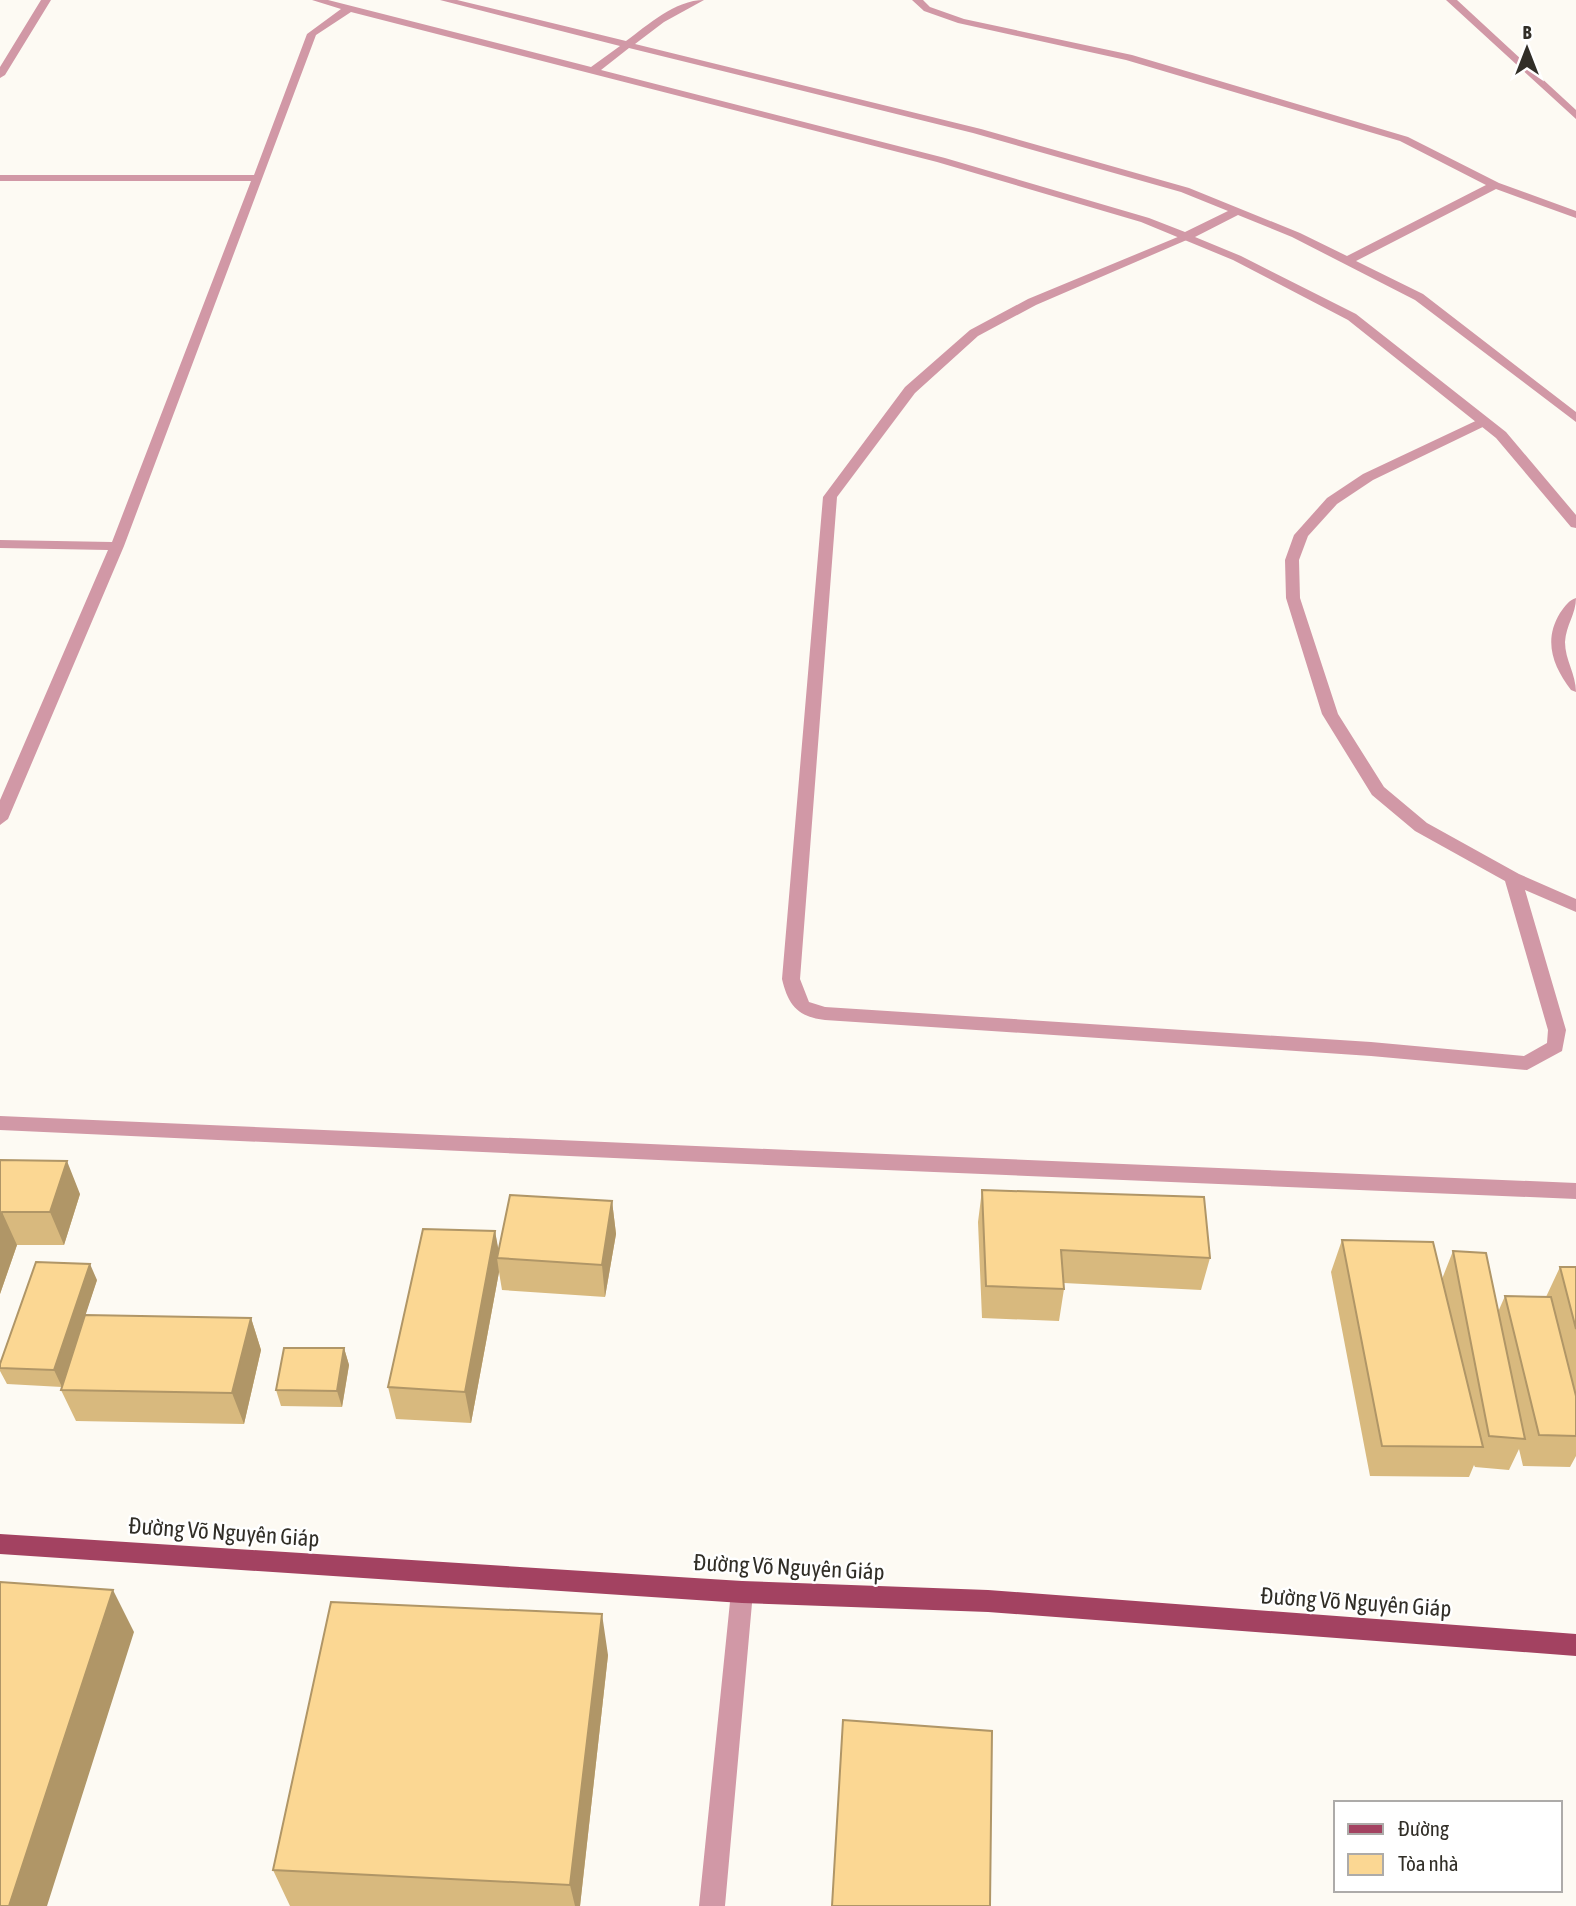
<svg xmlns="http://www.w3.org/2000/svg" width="1576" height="1906" font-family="'Asap Condensed',sans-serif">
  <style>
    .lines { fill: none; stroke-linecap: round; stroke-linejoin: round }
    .service { fill: #d198a6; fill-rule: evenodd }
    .minor { fill: #d198a6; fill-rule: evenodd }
    .primary { fill: #a34261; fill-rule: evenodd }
    .wall { fill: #d8b97e }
    .shaded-wall { fill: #b09667 }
    .building { fill: #fbd793; stroke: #b09667; stroke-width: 2 }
    .labels { text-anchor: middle; stroke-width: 5; stroke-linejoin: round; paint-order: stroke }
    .near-street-label { font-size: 23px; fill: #312e27; stroke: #fff }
  </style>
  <rect width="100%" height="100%" fill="#fdfaf3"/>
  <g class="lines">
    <path class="service" d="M1185,234L1191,237L1189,239L1036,305L978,336L915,393L837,497L800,979L809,1002L825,1007L1371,1042L1524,1056L1547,1043L1548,1030L1505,881L1415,831L1372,795L1322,714L1286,598L1285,560L1294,535L1327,498L1363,474L1484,417L1491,421L1489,424L1373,480L1337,504L1308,536L1299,560L1300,598L1338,714L1384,787L1427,823L1519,874L1576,899V912L1525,890L1566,1030L1562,1051L1527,1070L1371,1056L825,1020C798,1017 788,1005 782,979L823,497L905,387L970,330L1028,299Z
      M790,1150L1576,1183V1199L790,1166L783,1163L780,1158L783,1153Z"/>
    <path class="minor" d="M41,0H51L5,75L0,78V67Z
      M312,0H328L591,67L620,46L440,0H457L626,41C648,25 675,0 704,0L664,22L635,44L981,129L1189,188L1300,233L1347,256L1486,185L1400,141L1126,60L958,23L924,11L912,0H923L930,7L964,19L1132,55L1408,137L1499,183L1576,211V218L1496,189L1356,261L1423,294L1576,412V422L1415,300L1292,237L1238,215L1195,237L1241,256L1356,314L1506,432L1576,515V528L1571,527L1496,438L1348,320L1233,260L1141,222L937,162L351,12L316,35L124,546L8,819L0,825V800L108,550L0,548V540L112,542L251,181H0V175H254L307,34L341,9ZM629,48L973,133L1181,192L1228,211L1185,232L1149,218L945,158L601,70Z
      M1446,0H1457L1576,110V119Z
      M1576,598C1576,614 1566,625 1565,642C1565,660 1576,674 1576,692L1571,690C1553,666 1543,641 1560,613C1565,606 1569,600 1576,598Z
      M0,1116L790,1150L797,1153L800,1158L797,1163L790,1166L0,1130Z
      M742,1581L750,1584L753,1592L725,1906H699L731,1592L734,1584Z"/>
    <path class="primary" d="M0,1534L742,1581L988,1590L1576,1634V1656L988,1612L742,1603L0,1554Z"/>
  </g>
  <path class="wall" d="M0,1160L80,1194L64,1245H17L0,1294Z
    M982,1190L1210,1258L1201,1290L1064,1283V1289L1059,1321L982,1318L978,1222Z
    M612,1201L616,1234L605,1297L502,1290L499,1272L471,1423L396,1419L388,1387L495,1231L498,1250Z
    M1342,1240L1442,1279L1453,1251L1498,1312L1505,1296L1546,1297L1560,1267H1576V1456L1570,1467L1523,1466L1519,1449L1509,1470L1475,1467L1474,1465L1469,1477L1370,1476L1331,1272Z
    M97,1280L85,1315L251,1318L261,1350L244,1424L76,1421L61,1390L78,1337L62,1387L7,1384L0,1371V1364Z
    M344,1348L349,1365L342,1407L281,1406L276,1390Z
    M608,1655L580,1906H290L273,1870Z"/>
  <path class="shaded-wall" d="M67,1161L80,1194L64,1245L50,1212Z
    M612,1201L616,1234L605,1297L602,1265Z
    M2,1212L17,1245L0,1294V1218Z
    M495,1231L500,1258H497L499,1272L471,1423L465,1392Z
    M90,1264L97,1280L62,1387L54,1370Z
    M251,1318L261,1350L244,1424L232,1393Z
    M344,1348L349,1365L342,1407L337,1391Z
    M113,1590L134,1632L47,1906H9Z
    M602,1614L608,1655L580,1906H575L570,1885Z"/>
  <path class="building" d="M0,1160L67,1161L50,1212H2L0,1218Z
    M982,1190L1204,1197L1210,1258L1061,1250L1064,1289L986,1286Z
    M510,1195L612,1201L602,1265L497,1258Z
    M423,1229L495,1231L465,1392L388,1387Z
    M1342,1240L1433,1242L1483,1447L1382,1446Z
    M1453,1251L1486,1253L1525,1439L1489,1436Z
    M36,1262L90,1264L54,1370L0,1368V1364Z
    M1560,1267H1576V1329Z
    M1505,1296L1551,1297L1576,1396V1436L1539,1435Z
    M85,1315L251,1318L232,1393L61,1390Z
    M284,1348H344L337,1391L276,1390Z
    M0,1582L113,1590L9,1906H0Z
    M331,1602L602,1614L570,1885L273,1870Z
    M843,1720L992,1731L990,1906H832Z"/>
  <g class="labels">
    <g class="near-street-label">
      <text transform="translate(224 1532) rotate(4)" y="8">Đường Võ Nguyên Giáp</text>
      <text transform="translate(789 1567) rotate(3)" y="8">Đường Võ Nguyên Giáp</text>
      <text transform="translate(1356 1602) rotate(4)" y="8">Đường Võ Nguyên Giáp</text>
    </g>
  </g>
  <rect x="1334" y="1801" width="228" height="91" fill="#ffffff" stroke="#adaba9" stroke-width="2"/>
  <rect x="1348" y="1824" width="35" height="10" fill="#a34261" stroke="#adaba9" stroke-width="2"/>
  <text x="1398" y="1836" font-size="21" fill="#312e27">Đường</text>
  <rect x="1348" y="1854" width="35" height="21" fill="#fbd793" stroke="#adaba9" stroke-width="2"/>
  <text x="1398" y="1871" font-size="21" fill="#312e27">Tòa nhà</text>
  <g transform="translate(1527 49)" stroke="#ffffff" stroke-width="5" paint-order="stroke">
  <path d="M0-5L12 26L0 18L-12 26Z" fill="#312e27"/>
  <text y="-10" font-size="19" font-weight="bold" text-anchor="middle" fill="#312e27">B</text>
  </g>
</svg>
